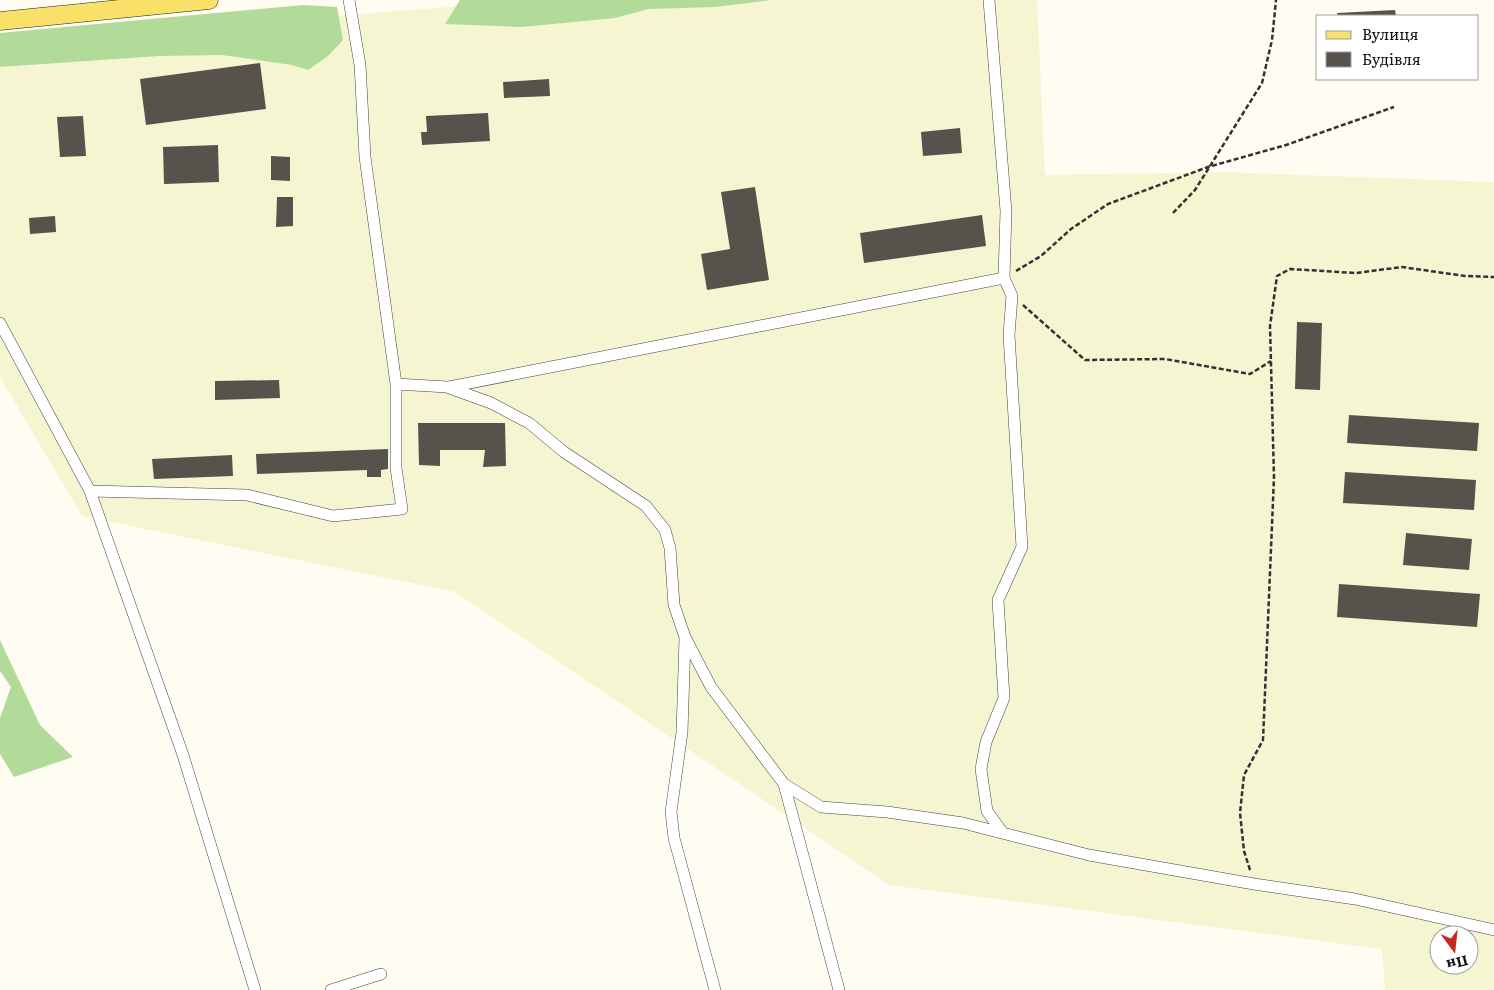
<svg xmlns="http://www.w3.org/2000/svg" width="1494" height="990" font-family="Literata,serif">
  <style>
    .farmland { fill: #f5f5d2; fill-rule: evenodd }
    .forest { fill: #b2db9a }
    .building { fill: #58524c }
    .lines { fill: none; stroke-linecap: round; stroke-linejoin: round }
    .street-casing { stroke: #434343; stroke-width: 12 }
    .primary-casing { stroke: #212121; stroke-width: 19 }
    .path { stroke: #323232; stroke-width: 2.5; stroke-dasharray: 5 2.5; stroke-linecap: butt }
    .street { stroke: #fff; stroke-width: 11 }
    .primary { stroke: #f8e069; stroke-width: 18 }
  </style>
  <rect width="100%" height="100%" fill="#fffdf2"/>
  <path class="farmland" d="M540,0H1037L1045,175L1221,172L1494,182V990H1385L1382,949L889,885L455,592L82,516L0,377V42ZM1439,935H1469V965H1439Z"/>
  <path class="forest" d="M460,0H771L715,7L649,9L615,18L522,27L445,24Z
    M303,5L337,7L343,40L328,56L308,70L292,65L222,55L159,56L0,67V33Z
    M0,640L40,725L73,757L14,777L0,754V718L11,687L0,671Z"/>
  <path class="building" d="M1395,10L1396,16H1338L1337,13Z
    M260,63L266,109L146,125L140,79Z
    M549,79L550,96L504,98L503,82Z
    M488,113L490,141L422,145L421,132H427L426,116Z
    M83,116L86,156L60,157L57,117Z
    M960,128L962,153L923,156L921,132Z
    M218,145L219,182L164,184L163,147Z
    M271,156L290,157V181L271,180Z
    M755,187L769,280L707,290L701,254L730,249L721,192Z
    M277,197H293V226L276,227Z
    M982,215L986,246L864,263L860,233Z
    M55,216L56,232L30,234L29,218Z
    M1297,322L1322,323L1320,390L1295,389Z
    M279,380L280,398L215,400V381Z
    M1349,415L1479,423L1477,451L1347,443Z
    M418,423H505L506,466L483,467L485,450H440V466L419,465Z
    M388,449V469L381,470V477H367V470L257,474L256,454Z
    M232,455L233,476L154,479L152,459Z
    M1345,472L1476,480L1474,510L1343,503Z
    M1406,533L1472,539L1469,570L1403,565Z
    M1339,584L1480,594L1477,627L1337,617Z"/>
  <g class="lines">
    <defs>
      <path id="street" d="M989,0L1006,211L1004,278L1012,296L1009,335L1022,547L998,600L1004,698L986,742L981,769L987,811L1002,832
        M0,323L90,491L183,755L255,990
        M396,384L447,387L491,403L529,423L564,452L646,506L665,530L670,548L674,605L685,637L711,687L784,784L821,807L887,812L963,823L1089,855L1254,884L1355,899L1494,930
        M449,387L1004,278
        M90,491L247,495L333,516L402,509L396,468V384L365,157L360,65L349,0
        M685,638L682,732L671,812L674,838L715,990
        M784,784L839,990
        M331,990L381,974"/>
      <path id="primary" d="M0,21L209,0"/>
    </defs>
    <use href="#street" class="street-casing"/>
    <use href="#primary" class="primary-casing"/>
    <path class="path" d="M1173,213L1195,190L1262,83L1272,40L1276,0
      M1016,271L1041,256L1071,229L1108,204L1208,167L1286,145L1394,107
      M1023,305L1085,360L1165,359L1250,374L1271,361
      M1250,870L1244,851L1240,813L1244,775L1263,740L1274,477L1270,326L1277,276L1290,269L1356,273L1402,267L1465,276L1494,277"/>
    <use href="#street" class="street"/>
    <use href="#primary" class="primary"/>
  </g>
  <rect x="1316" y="15" width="162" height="65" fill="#ffffff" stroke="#9f9f9f"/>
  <rect x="1326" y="31" width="25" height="8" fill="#f8e069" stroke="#9f9f9f"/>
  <text x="1362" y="40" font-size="15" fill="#101010">Вулиця</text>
  <rect x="1326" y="52" width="25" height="15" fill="#58524c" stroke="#9f9f9f"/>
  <text x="1362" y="65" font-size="15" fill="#101010">Будівля</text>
  <g transform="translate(1454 950) rotate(165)"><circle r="24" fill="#ffffff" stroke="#9f9f9f"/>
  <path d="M0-4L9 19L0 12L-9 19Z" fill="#c12b27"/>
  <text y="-8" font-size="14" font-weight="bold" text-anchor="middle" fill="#101010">Пн</text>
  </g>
</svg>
